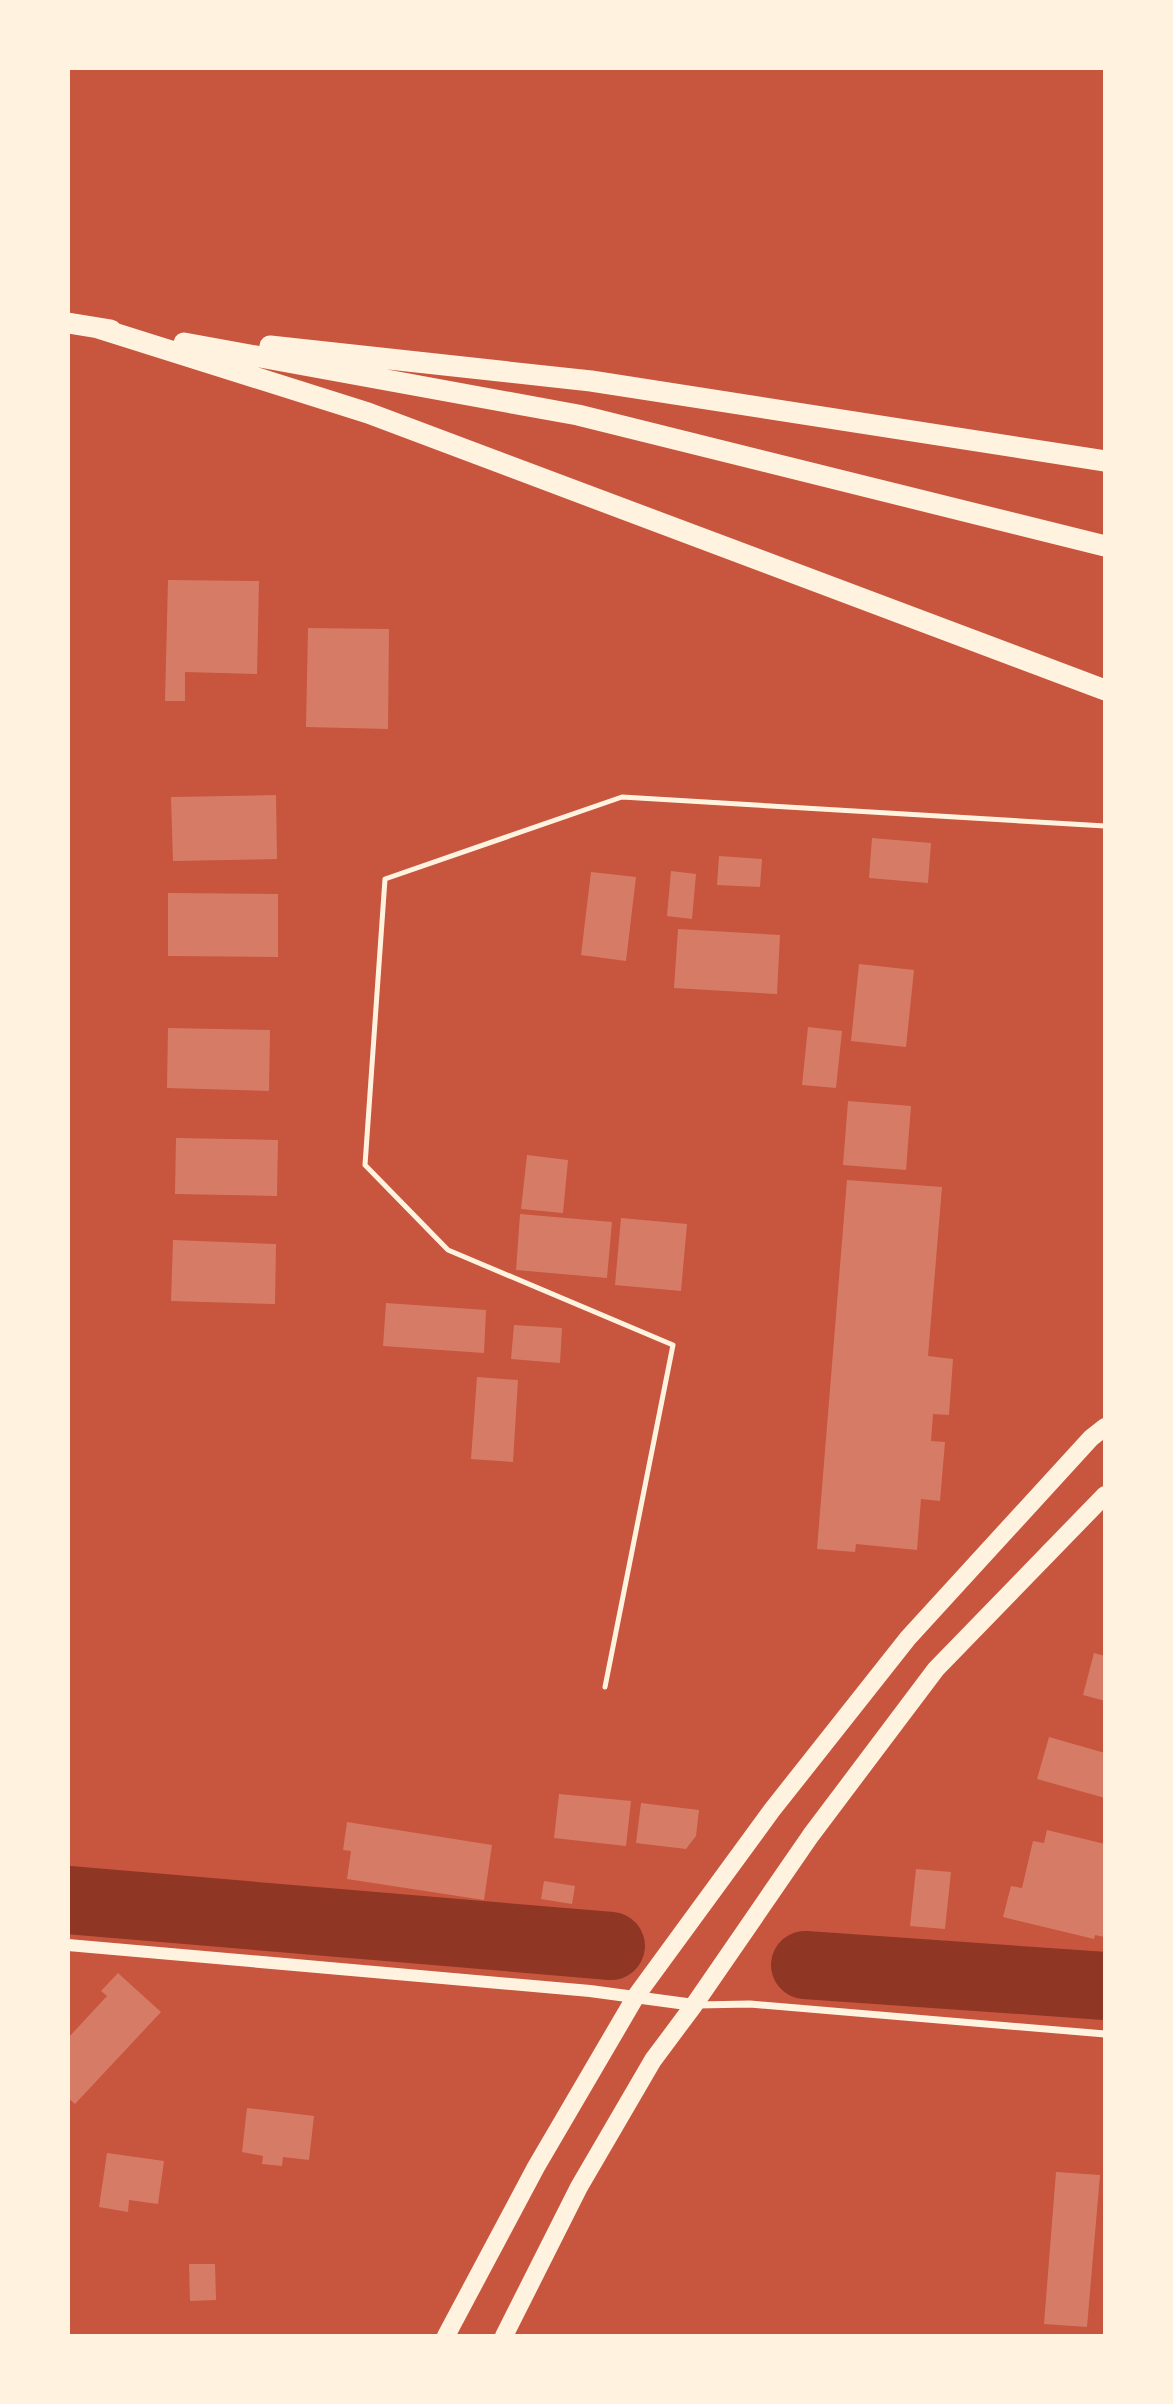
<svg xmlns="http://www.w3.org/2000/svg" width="1173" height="2404" font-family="Rubik,sans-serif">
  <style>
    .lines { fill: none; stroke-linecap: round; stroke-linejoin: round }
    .river { stroke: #8f3625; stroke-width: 68 }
    .building { fill: #d67c66 }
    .service { stroke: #fff3e0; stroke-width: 5 }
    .minor { stroke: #fff3e0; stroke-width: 7 }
    .tertiary { stroke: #fff3e0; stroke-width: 12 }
    .primary { stroke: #fff3e0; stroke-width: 18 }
    .motorway { stroke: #fff3e0; stroke-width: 21 }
  </style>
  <rect width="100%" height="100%" fill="#c8553d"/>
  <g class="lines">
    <path class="river" d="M68,1900L611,1946
      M805,1965L1105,1986"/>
  </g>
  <path class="building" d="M168,580L259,581L257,674L185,672V701H165Z
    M308,628L389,629L388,729L306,727Z
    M276,795L277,859L173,861L171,797Z
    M872,838L931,843L928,883L869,878Z
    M719,856L762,859L760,887L717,885Z
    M671,871L696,874L692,919L667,916Z
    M591,872L636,877L626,961L581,955Z
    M168,893L278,894V957L168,956Z
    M678,929L780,935L777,994L674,988Z
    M859,964L914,970L906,1047L851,1041Z
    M808,1027L842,1031L836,1088L802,1085Z
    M168,1028L270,1030L269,1091L167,1088Z
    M848,1101L911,1106L906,1170L843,1165Z
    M176,1138L278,1140L277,1196L175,1194Z
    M527,1155L568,1160L563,1213L521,1209Z
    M847,1180L942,1187L928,1356L953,1359L949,1415L933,1414L931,1441L945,1442L940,1501L921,1499L917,1550L856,1544L855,1552L817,1549Z
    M520,1214L612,1222L607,1278L516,1270Z
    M621,1218L687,1224L681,1291L615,1285Z
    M173,1240L276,1244L275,1304L171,1301Z
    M386,1303L486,1310L484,1353L383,1346Z
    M514,1325L562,1328L560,1363L511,1359Z
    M477,1377L518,1380L513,1462L471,1459Z
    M1094,1653L1105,1656V1701L1083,1695Z
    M1049,1737L1105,1753V1798L1037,1779Z
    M559,1794L631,1801L626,1846L554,1838Z
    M641,1803L699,1810L696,1836L686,1849L636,1843Z
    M347,1822L492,1845L484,1900L347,1879L351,1851L343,1850Z
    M1047,1830L1105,1844V1937L1095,1935L1094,1939L1003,1917L1011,1886L1022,1888L1033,1841L1044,1843Z
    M916,1869L951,1872L945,1929L910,1926Z
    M544,1881L575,1886L572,1904L541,1899Z
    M118,1973L161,2012L75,2104L68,2098V2038L107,1996L101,1991Z
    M247,2108L314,2116L309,2160L283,2157L282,2166L262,2164L263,2156L242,2152Z
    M107,2153L164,2161L158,2204L129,2200L128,2212L99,2207Z
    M1056,2172L1100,2175L1087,2327L1044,2324Z
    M189,2264H215L216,2300L190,2301Z"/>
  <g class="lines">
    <path class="service" d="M605,1687L673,1345L448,1250L365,1165L385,879L622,797L1105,826"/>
    <path class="minor" d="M697,2005L750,2004L1105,2034"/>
    <path class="tertiary" d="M68,1945L590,1991L694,2005"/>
    <path class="primary" d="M446,2336L536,2167L636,1996L772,1810L908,1638L1091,1438L1105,1427
      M504,2336L579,2187L653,2060L694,2005L811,1835L936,1669L1105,1495"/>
    <path class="motorway" d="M68,323L111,330
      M98,328L368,413L1105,690
      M184,343L578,415L1105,546
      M270,346L591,381L1105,461"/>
  </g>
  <rect width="1173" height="2404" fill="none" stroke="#fff3e0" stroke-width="140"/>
</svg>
